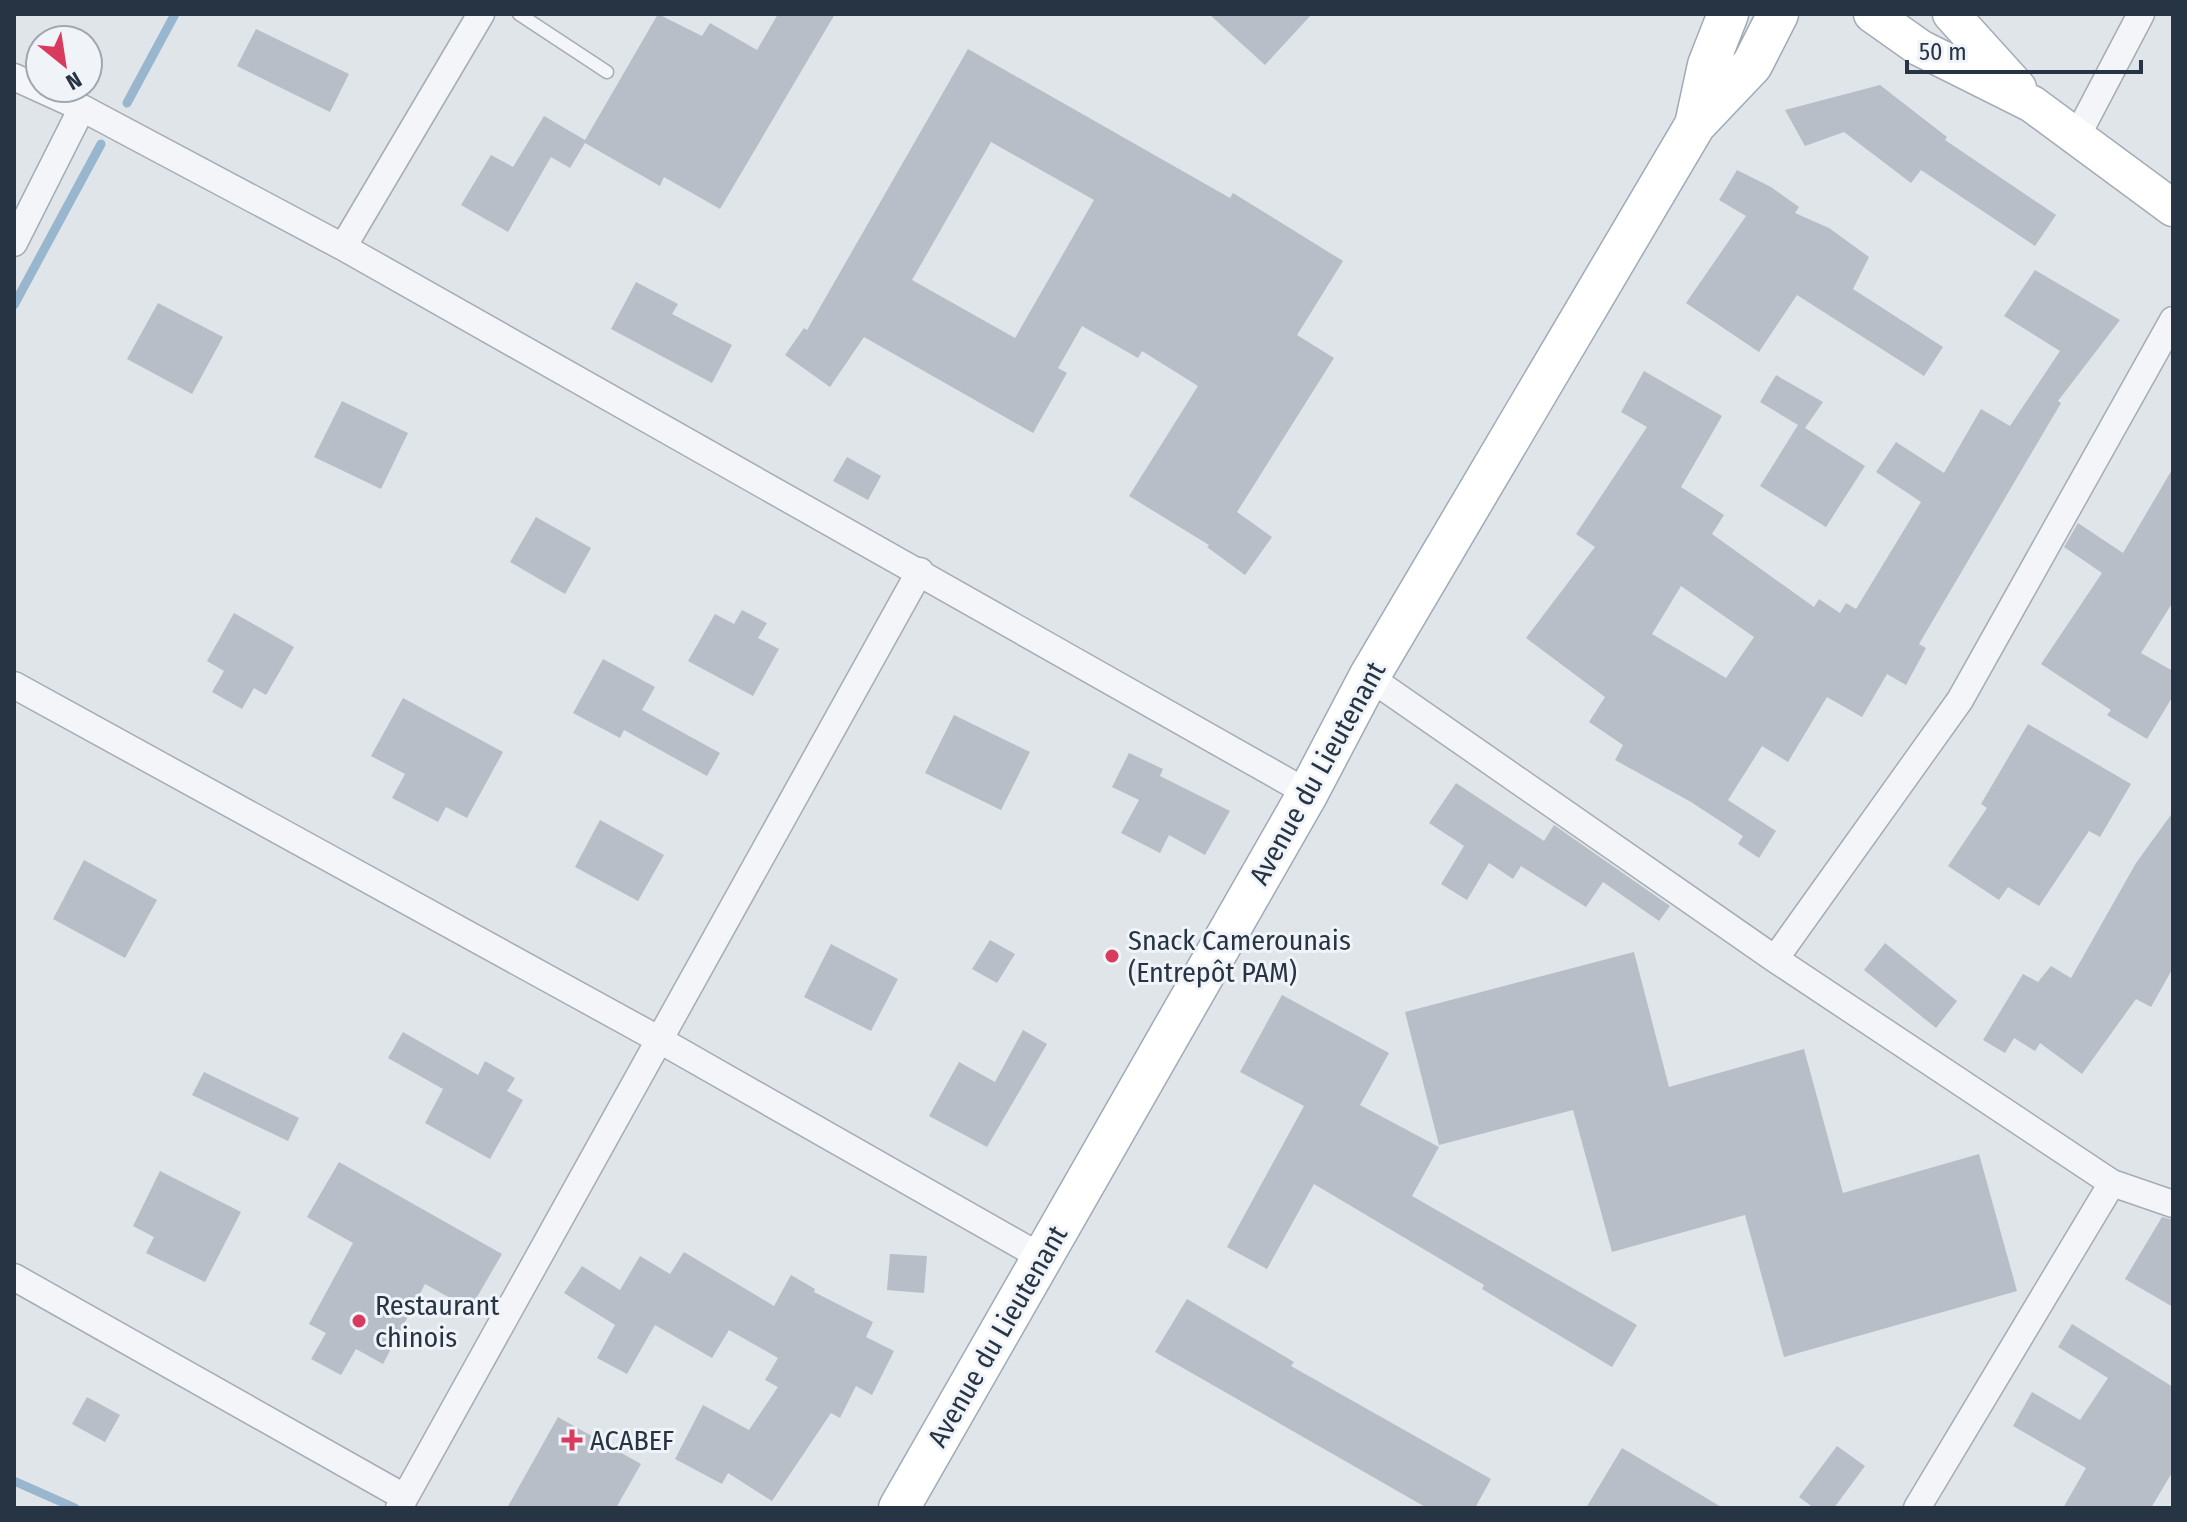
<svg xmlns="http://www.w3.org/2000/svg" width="2187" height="1522" font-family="'Fira Sans Condensed',sans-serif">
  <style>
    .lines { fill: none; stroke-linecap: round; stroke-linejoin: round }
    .stream { stroke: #98b6cd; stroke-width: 9 }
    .building { fill: #b7bec8; fill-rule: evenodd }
    .lane-casing { stroke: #a5acb5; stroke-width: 15 }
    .street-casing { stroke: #a5acb5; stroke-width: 29 }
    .secondary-casing { stroke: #a5acb5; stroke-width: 39 }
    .primary-casing { stroke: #9faab7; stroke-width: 43 }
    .lane { stroke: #f3f5f8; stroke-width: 12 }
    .street { stroke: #f3f5f8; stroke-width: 26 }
    .secondary { stroke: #fff; stroke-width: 36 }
    .primary { stroke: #fff; stroke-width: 40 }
    .poi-dot { fill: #d93b5f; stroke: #f0f4f8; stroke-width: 3 }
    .labels { text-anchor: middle; stroke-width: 6; stroke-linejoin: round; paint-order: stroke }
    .street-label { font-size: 28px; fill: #273443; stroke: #f0f4f8 }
    .poi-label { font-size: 28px; fill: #273443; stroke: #f0f4f8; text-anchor: start }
  </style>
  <rect width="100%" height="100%" fill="#e0e5ea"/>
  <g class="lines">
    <path class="stream" d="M127,103L175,14
      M14,305L101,144
      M14,1481L75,1508"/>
  </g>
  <path class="building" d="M658,14L702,36L710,23L757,50L778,14H835L720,209L664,177L660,186L585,143L570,168L551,157L508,232L461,205L491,155L513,167L544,116L585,140Z
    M1209,14H1312L1265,65Z
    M256,29L349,74L330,112L237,66Z
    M968,49L1230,198L1233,193L1343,261L1297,335L1334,358L1237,512L1272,537L1245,575L1207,547L1209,545L1129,496L1198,386L1142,351L1138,358L1082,326L1058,368L1067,373L1033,433L864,337L830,387L785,355L804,328L807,330ZM991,142L1094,200L1015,338L912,280Z
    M1880,85L1947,137L1945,140L2056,215L2035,246L1921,170L1911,183L1844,132L1805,146L1785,110Z
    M1737,170L1771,187L1799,207L1795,213L1829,228L1869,257L1853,289L1943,347L1924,376L1797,295L1759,352L1686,303L1746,216L1719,200Z
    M2035,270L2120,320L2058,401L2061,403L1919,644L1926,648L1906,685L1887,674L1862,717L1827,697L1788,762L1762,746L1728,800L1776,831L1759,858L1738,844L1743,836L1691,802L1615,760L1623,745L1589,722L1605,697L1526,638L1595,547L1576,534L1647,427L1621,412L1644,371L1722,416L1681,487L1724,515L1712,534L1814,607L1819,599L1840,613L1846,603L1856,609L1921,502L1876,472L1896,442L1944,473L1981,409L2010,426L2060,351L2004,316ZM1681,586L1754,637L1726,678L1652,634Z
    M636,282L678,304L672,314L732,345L712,383L611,329Z
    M158,303L223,337L192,394L127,359Z
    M1776,375L1823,402L1805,428L1865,466L1826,527L1760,486L1798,425L1760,402Z
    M342,401L408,433L381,489L314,457Z
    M847,457L881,476L868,500L833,481Z
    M2173,468V602L2141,653L2173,671V696L2147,739L2107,715L2111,710L2041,664L2102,573L2064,547L2078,523L2123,553Z
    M536,517L591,548L565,594L510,562Z
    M742,610L767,623L758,638L779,649L753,696L688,661L715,614L734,624Z
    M234,613L294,647L266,695L254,688L242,709L212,692L224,671L207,661Z
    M603,659L655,687L642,710L720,753L707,776L624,730L620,738L573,713Z
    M403,698L503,752L467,818L446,807L438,822L392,798L405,774L371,756Z
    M954,715L1030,752L1001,810L925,773Z
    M2028,724L2131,784L2100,837L2089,831L2039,906L2008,887L1999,900L1948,866L1987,808L1981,804Z
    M1129,753L1163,769L1160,776L1230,811L1205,855L1169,835L1160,853L1121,833L1139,800L1112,787Z
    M1456,783L1544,841L1554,825L1670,906L1659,921L1603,882L1586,907L1521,866L1513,879L1489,863L1467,900L1441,884L1464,846L1429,823Z
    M2173,812V968L2151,1007L2136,999L2082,1074L2040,1043L2035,1051L2014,1038L2005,1053L1983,1040L2023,974L2038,982L2051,966L2071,978L2136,863Z
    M600,820L664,855L638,901L575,867Z
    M84,860L157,900L125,958L53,919Z
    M990,940L1015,954L997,983L972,969Z
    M1885,943L1957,1001L1936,1028L1864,970Z
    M831,944L898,979L871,1031L804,997Z
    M1634,952L1669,1087L1804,1049L1843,1193L1979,1154L2017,1291L1784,1357L1745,1215L1612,1252L1573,1110L1439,1145L1405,1012Z
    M1282,995L1389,1053L1360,1105L1439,1147L1412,1196L1637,1325L1612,1367L1482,1289L1484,1285L1314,1184L1267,1269L1227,1247L1304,1106L1240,1072Z
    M1023,1030L1047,1044L987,1147L929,1116L959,1062L995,1082Z
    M403,1032L478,1075L485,1061L515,1078L507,1091L523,1100L490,1159L425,1123L443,1089L388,1058Z
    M204,1072L299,1118L288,1141L192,1095Z
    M339,1162L502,1254L470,1309L425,1284L383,1364L356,1349L341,1375L311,1359L326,1333L309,1324L353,1243L307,1217Z
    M160,1171L241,1212L205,1282L146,1253L154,1237L133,1226Z
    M2162,1217L2173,1220V1307L2125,1279Z
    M684,1252L774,1306L791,1275L815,1289L814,1292L873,1322L866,1337L894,1351L872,1395L856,1386L840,1418L831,1413L772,1501L728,1473L722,1484L675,1459L703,1405L749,1430L778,1387L765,1380L778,1358L729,1330L712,1358L655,1325L627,1374L597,1358L615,1325L564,1293L582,1266L620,1290L640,1256L670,1274Z
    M890,1254L927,1256L924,1293L887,1290Z
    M1187,1299L1294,1362L1291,1366L1491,1479L1475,1508H1427L1155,1352Z
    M2072,1324L2173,1387V1471L2151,1508H2063L2086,1468L2013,1426L2032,1392L2080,1420L2108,1378L2058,1347Z
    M87,1397L120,1415L105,1442L72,1424Z
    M558,1417L641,1464L616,1508H507Z
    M1837,1446L1865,1466L1834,1508H1814L1799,1497Z
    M1622,1448L1723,1508H1586Z"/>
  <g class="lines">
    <defs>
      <path id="lane" d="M519,14L607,72"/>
      <path id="street" d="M14,77L82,108L343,247L1308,793
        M2077,136L2141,14
        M14,243L82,108
        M343,247L481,14
        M1369,677L1775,959L2112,1183L2173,1204
        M14,685L658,1039L1041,1257
        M1775,959L1960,700L2173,320
        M14,1277L404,1497
        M399,1508L920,571
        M1917,1508L2112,1183"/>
      <path id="secondary" d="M1872,14L1920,48L2032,104L2173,208
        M1951,14L2018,88"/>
      <path id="primary" d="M1695,125L1708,65L1728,14
        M899,1508L1308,793L1369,677L1695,125L1752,65L1778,14"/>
    </defs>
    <use href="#lane" class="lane-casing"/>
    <use href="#street" class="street-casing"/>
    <use href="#secondary" class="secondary-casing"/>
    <use href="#primary" class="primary-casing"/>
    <use href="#lane" class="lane"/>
    <use href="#street" class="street"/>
    <use href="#secondary" class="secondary"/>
    <use href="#primary" class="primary"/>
  </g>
  <g class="poi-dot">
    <circle cx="1112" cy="956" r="8"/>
    <circle cx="359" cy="1321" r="8"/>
    <path d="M568 1428h8v8h8v8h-8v8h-8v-8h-8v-8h8z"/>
  </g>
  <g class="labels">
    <g class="street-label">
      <text transform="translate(1317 773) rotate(-61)" y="10">Avenue du Lieutenant</text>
      <text transform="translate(997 1336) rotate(-60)" y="10">Avenue du Lieutenant</text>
    </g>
    <g class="poi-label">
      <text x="1128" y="950">Snack Camerounais<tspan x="1128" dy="32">(Entrepôt PAM)</tspan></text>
      <text x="375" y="1315">Restaurant<tspan x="375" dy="32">chinois</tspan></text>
      <text x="590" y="1450">ACABEF</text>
    </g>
  </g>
  <rect width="2187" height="1522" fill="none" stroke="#273443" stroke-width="32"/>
  <g transform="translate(64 64) rotate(150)"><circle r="38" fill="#f0f4f8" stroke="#a0a7b0" stroke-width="2"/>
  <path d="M0-6L14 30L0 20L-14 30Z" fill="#d93b5f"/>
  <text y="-12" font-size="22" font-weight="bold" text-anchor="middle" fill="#273443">N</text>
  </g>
  <path d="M1907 60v12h234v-12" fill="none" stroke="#273443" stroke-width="4"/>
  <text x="1919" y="60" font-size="24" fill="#273443" stroke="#f0f4f8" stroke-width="6" paint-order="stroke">50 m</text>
</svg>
